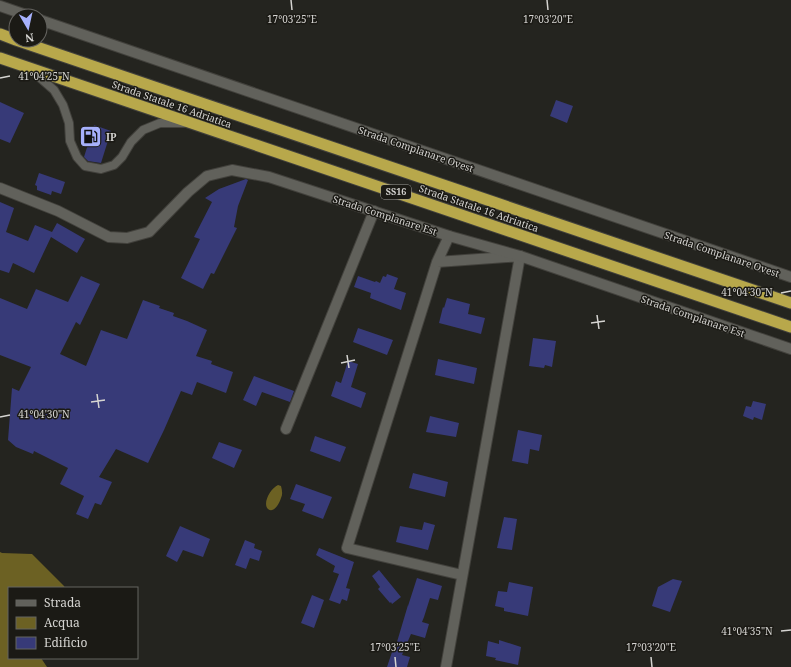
<svg xmlns="http://www.w3.org/2000/svg" width="791" height="667" font-family="'Noto Serif',serif">
  <style>
    .water { fill: #6c6123 }
    .building { fill: #373a78 }
    .lines { fill: none; stroke-linecap: round; stroke-linejoin: round }
    .service-casing { stroke: #42413c; stroke-width: 10 }
    .minor-casing { stroke: #42413c; stroke-width: 12 }
    .tertiary-casing { stroke: #42413c; stroke-width: 12 }
    .trunk-casing { stroke: #42413c; stroke-width: 13 }
    .service { stroke: #61615b; stroke-width: 8 }
    .minor { stroke: #61615b; stroke-width: 10 }
    .tertiary { stroke: #61615b; stroke-width: 10 }
    .trunk { stroke: #b8a84b; stroke-width: 11 }
    .ticks { fill: none; stroke: #d5d4d1; stroke-width: 1.5 }
    .labels { text-anchor: middle; stroke-width: 3; stroke-linejoin: round; paint-order: stroke }
    .shield { fill: #1b1a15; stroke: #9d9c99; stroke-width: 1 }
    .shield-label { font-size: 9px; font-weight: bold; fill: #d5d4d1 }
    .street-label { font-size: 10px; fill: #d5d4d1; stroke: #1b1a15 }
    .poi-label { font-size: 10px; font-weight: bold; fill: #d5d4d1; stroke: #1b1a15; text-anchor: start }
    .ticks-label { font-size: 10px; text-anchor: middle; fill: #d5d4d1; stroke: #1b1a15; stroke-width: 3; stroke-linejoin: round; paint-order: stroke }
  </style>
  <rect width="100%" height="100%" fill="#24241f"/>
  <path class="water" d="M278,485L281,486C282,490 283,494 281,498C280,502 274,514 268,509C262,503 271,488 278,485Z
    M0,552L2,553L32,554L64,586L65,588H9V658H41L47,667H0Z"/>
  <path class="building" d="M556,100L573,106L567,123L550,116Z
    M0,102L24,113L10,143L0,139Z
    M94,125L111,131L101,163L88,161L84,157Z
    M39,173L65,182L61,194L52,191L51,195L37,190V186L35,185Z
    M246,179L248,180L238,206L234,227L237,228L214,274L211,273L203,289L181,278L200,239L194,237L212,202L205,198L219,189Z
    M0,202L14,208L6,232L28,241L35,225L52,232L57,223L85,239L77,253L51,237L34,273L13,263L9,273L0,270Z
    M387,274L398,278L394,289L406,293L401,310L370,298L371,293L354,287L358,276L375,282L376,281L380,283L383,276L386,277Z
    M81,276L100,284L80,325L76,322L60,354L86,366L101,330L127,339L143,300L160,306L159,308L174,313L173,316L187,321L207,330L196,356L212,361L211,364L233,372L226,393L197,382L192,395L181,391L164,430L148,463L116,449L99,477L112,482L101,505L95,503L88,519L76,514L84,496L60,484L68,468L34,451L33,454L16,447L8,440L12,388L19,391L31,367L0,355V298L27,309L36,289L68,302Z
    M447,298L470,304L468,314L485,318L481,334L439,323L443,307L444,308Z
    M358,328L393,340L387,355L353,342Z
    M533,338L556,341L552,367L545,365L544,368L529,366Z
    M438,359L477,368L474,384L435,375Z
    M348,361L358,364L351,387L366,393L361,408L331,396L336,381L341,383Z
    M254,376L294,391L290,402L262,392L256,406L243,400Z
    M753,401L766,404L762,420L754,417L753,420L743,416L746,406L751,407Z
    M430,416L459,423L456,437L426,432Z
    M518,430L542,435L539,451L530,449L528,464L512,461Z
    M315,436L346,447L340,462L310,451Z
    M219,442L242,450L234,468L212,458Z
    M413,473L448,482L445,497L409,488Z
    M296,484L332,497L323,519L302,511L305,504L290,499Z
    M504,517L517,519L512,550L497,548Z
    M424,522L435,525L428,550L396,542L400,526L422,530Z
    M180,526L210,539L203,557L183,550L177,562L166,556Z
    M245,540L255,544L254,548L262,551L259,561L250,558L246,569L235,565Z
    M319,548L354,562L346,588L350,589L347,601L342,599L340,604L329,600L339,574L333,572L335,566L316,555Z
    M379,570L401,597L392,604L391,602L390,603L378,589L380,587L372,576Z
    M417,578L442,586L438,600L430,598L424,617L422,622L429,624L425,638L411,634L402,655L410,657L407,667H387L392,652H394L408,605V606Z
    M673,579L682,581L670,612L652,606L658,587Z
    M509,582L533,587L528,616L504,611V608L495,606L498,591L507,592Z
    M312,595L324,600L314,628L301,623Z
    M499,640L521,647L518,665L495,660L496,658L486,656L488,641L499,644Z"/>
  <g class="lines">
    <defs>
      <path id="service" d="M31,70L54,90L63,105L69,123L70,141L77,157L85,166L101,169L114,165L122,157L131,142L143,130L160,123H184"/>
      <path id="minor" d="M449,236L437,262L347,548L462,575
        M437,262L520,256L446,667
        M286,429L374,211"/>
      <path id="tertiary" d="M0,6L29,16
        M40,20L791,277
        M0,188L58,211L109,237L127,238L149,232L188,192L207,176L232,170L269,177L449,236L520,256L791,349"/>
      <path id="trunk" d="M0,34L16,40
        M16,40L791,303
        M0,58L791,327"/>
    </defs>
    <use href="#service" class="service-casing"/>
    <use href="#minor" class="minor-casing"/>
    <use href="#tertiary" class="tertiary-casing"/>
    <use href="#trunk" class="trunk-casing"/>
    <use href="#service" class="service"/>
    <use href="#minor" class="minor"/>
    <use href="#tertiary" class="tertiary"/>
    <use href="#trunk" class="trunk"/>
  </g>
  <path class="ticks" d="M291,0L292,10M547,0L548,10M0,78L10,76M781,293L791,291M597,315L599,329M591,323L605,321M347,355L349,368M341,363L355,360M97,394L99,408M91,402L105,400M0,417L10,415M781,631L791,630M395,657L396,667M651,657L652,667"/>
  <defs>
    <symbol id="fuel-square" viewBox="-11 -11 22 22"><rect x="-9" y="-9" width="18" height="18" rx="4" fill="#a7b1fc" stroke="#1b1a15"/><path d="M-5.5-6h7V0h2V4h1.3V-2.5L3-4.5l.8-.8L6-3V5H2.5V1h-1V6h-7ZM-4.2-4.7v3.2H.2V-4.7Z" fill="#111"/></symbol>
  </defs>
  <g fill-rule="evenodd">
    <use href="#fuel-square" x="78" y="124" width="25" height="25"/>
  </g>
  <g class="labels">
    <rect class="shield" x="381" y="185" width="30" height="14" rx="3"/>
    <g class="shield-label">
      <text x="396" y="195">SS16</text>
    </g>
    <g class="street-label">
      <text transform="translate(172 104) rotate(19)" y="4">Strada Statale 16 Adriatica</text>
      <text transform="translate(416 149) rotate(19)" y="4">Strada Complanare Ovest</text>
      <text transform="translate(479 208) rotate(19)" y="4">Strada Statale 16 Adriatica</text>
      <text transform="translate(385 215) rotate(18)" y="4">Strada Complanare Est</text>
      <text transform="translate(722 254) rotate(19)" y="4">Strada Complanare Ovest</text>
      <text transform="translate(693 316) rotate(19)" y="4">Strada Complanare Est</text>
    </g>
    <g class="poi-label">
      <text x="106" y="141">IP</text>
    </g>
  </g>
  <g class="ticks-label">
    <text x="292" y="23">17°03'25"E</text>
    <text x="548" y="23">17°03'20"E</text>
    <text x="44" y="80">41°04'25"N</text>
    <text x="747" y="296">41°04'30"N</text>
    <text x="44" y="418">41°04'30"N</text>
    <text x="747" y="635">41°04'35"N</text>
    <text x="395" y="651">17°03'25"E</text>
    <text x="651" y="651">17°03'20"E</text>
  </g>
  <rect x="8" y="587" width="130" height="72" fill="#1b1a15" stroke="#656460"/>
  <rect x="16" y="600" width="20" height="6" fill="#61615b" stroke="#656460"/>
  <text x="44" y="607" font-size="12" fill="#d5d4d1">Strada</text>
  <rect x="16" y="617" width="20" height="12" fill="#6c6123" stroke="#656460"/>
  <text x="44" y="627" font-size="12" fill="#d5d4d1">Acqua</text>
  <rect x="16" y="637" width="20" height="12" fill="#373a78" stroke="#656460"/>
  <text x="44" y="647" font-size="12" fill="#d5d4d1">Edificio</text>
  <g transform="translate(28 28) rotate(171)"><circle r="19" fill="#1b1a15" stroke="#656460"/>
  <path d="M0-3L7 15L0 10L-7 15Z" fill="#a7b1fc"/>
  <text y="-6" font-size="11" font-weight="bold" text-anchor="middle" fill="#d5d4d1">N</text>
  </g>
</svg>
